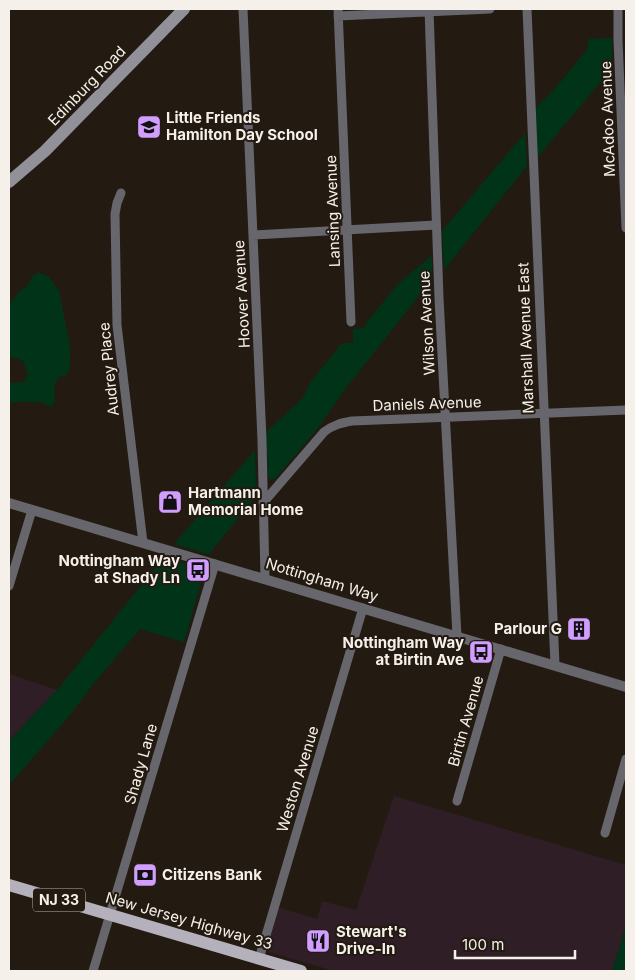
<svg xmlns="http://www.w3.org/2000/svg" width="635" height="980" font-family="Inter,sans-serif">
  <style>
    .commercial { fill: #2f1e26 }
    .green { fill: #003317 }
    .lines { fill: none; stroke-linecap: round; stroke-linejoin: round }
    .minor { stroke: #67666c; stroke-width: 9 }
    .tertiary { stroke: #67666c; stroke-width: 10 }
    .secondary { stroke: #929099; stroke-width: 12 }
    .primary { stroke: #b4b0bc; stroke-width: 12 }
    .labels { text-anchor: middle; stroke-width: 4; stroke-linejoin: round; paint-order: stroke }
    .shield { fill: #231b12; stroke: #b7b0a9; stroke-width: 1 }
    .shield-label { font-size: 14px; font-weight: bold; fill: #f6f0ea }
    .street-label { font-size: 15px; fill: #f6f0ea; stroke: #231b12 }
    .poi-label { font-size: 15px; font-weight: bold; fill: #f6f0ea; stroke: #231b12; text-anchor: start }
  </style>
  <rect width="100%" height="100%" fill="#231b12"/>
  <path class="commercial" d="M9,674L57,690L9,741Z
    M394,796L626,865V926L612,971H334L269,952L266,950L277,907L317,919L322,901L356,910Z"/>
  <path class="green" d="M612,38V68L537,158L535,109L559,84L588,48V39Z
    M525,133L527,166L444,270L442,231Z
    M432,255V279L343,392L318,428L275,479H270L268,476L266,432L303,398L309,384L342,343H353V329L364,328L367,322L397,285Z
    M38,272L49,277L59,291L70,346V365L67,375L59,377L54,385L55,400L51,407L41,402H9V383L23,382L28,375L23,361L13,357L9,358V305L18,293L28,285L32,277Z
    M255,450L256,496L209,554L174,544Z
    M164,557L200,568L203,571V576L184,642L140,629L94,683L70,715L12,782L9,781V741L57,690Z
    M626,926V971H612Z"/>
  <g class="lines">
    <path class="minor" d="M243,9L262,440L265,579
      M338,9L351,322
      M429,9L439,298L457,636
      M527,9L555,665
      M618,9V40L626,228
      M338,16L490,9
      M121,193L117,203L115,214L117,325L143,543
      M253,235L436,225
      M263,503L324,432C333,425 341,423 352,421L626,410
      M9,586L32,510
      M457,801L501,649
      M605,833L626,759
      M259,959L363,608
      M93,971L215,564"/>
    <path class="tertiary" d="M9,503L626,687"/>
    <path class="secondary" d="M9,182L45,151L184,9"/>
    <path class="primary" d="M9,885L301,971"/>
  </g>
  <defs>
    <symbol id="school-square" viewBox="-11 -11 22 22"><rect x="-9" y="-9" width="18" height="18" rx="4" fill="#d19dfe" stroke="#231b12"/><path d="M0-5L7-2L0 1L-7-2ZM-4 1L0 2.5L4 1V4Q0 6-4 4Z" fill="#111"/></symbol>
    <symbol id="shop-square" viewBox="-11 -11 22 22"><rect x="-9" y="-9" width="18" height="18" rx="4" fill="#d19dfe" stroke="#231b12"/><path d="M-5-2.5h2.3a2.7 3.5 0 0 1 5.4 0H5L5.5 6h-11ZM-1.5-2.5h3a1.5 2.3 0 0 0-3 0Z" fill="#111"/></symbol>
    <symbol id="bus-square" viewBox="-11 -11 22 22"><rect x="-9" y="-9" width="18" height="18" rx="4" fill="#d19dfe" stroke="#231b12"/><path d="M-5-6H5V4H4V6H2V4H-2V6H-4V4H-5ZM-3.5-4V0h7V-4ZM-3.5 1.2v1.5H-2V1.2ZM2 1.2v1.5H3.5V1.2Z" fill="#111"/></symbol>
    <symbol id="building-square" viewBox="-11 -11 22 22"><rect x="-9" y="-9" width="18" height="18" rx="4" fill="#d19dfe" stroke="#231b12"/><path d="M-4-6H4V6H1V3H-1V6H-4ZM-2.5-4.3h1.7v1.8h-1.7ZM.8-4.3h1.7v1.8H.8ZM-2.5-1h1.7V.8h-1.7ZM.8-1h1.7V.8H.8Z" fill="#111"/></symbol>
    <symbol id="bank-square" viewBox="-11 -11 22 22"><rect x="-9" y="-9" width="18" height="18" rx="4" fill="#d19dfe" stroke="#231b12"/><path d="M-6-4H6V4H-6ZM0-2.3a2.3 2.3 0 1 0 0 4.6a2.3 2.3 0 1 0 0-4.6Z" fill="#111"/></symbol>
    <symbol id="restaurant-square" viewBox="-11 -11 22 22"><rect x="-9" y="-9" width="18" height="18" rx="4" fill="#d19dfe" stroke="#231b12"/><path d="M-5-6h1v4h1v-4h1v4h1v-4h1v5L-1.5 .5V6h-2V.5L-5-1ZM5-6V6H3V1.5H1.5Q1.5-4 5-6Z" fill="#111"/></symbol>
  </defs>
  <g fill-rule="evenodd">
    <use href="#school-square" x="135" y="113" width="28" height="28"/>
    <use href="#shop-square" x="156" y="488" width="28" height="28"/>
    <use href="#bus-square" x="184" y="556" width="28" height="28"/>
    <use href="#building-square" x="565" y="615" width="28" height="28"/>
    <use href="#bus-square" x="467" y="638" width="28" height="28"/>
    <use href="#bank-square" x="131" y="861" width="28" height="28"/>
    <use href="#restaurant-square" x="304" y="927" width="28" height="28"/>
  </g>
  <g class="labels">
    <rect class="shield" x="33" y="888.5" width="52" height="23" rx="4"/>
    <g class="shield-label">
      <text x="59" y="905">NJ 33</text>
    </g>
    <g class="street-label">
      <text transform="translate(87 86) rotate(-46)" y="5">Edinburg Road</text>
      <text transform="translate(608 119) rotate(-92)" y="5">McAdoo Avenue</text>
      <text transform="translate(333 211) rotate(-92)" y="5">Lansing Avenue</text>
      <text transform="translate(242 294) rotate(-93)" y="5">Hoover Avenue</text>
      <text transform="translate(427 323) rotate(-93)" y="5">Wilson Avenue</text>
      <text transform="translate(526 338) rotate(-92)" y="5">Marshall Avenue East</text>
      <text transform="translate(109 369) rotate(-96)" y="5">Audrey Place</text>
      <text transform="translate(427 404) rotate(-2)" y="5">Daniels Avenue</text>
      <text transform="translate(322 580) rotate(17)" y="5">Nottingham Way</text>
      <text transform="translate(466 721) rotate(-74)" y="5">Birtin Avenue</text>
      <text transform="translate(141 764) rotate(-74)" y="5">Shady Lane</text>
      <text transform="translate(298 779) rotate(-73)" y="5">Weston Avenue</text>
      <text transform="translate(189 921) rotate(16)" y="5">New Jersey Highway 33</text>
    </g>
    <g class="poi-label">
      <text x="166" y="123">Little Friends<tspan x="166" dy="17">Hamilton Day School</tspan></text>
      <text x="188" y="498">Hartmann<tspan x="188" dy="17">Memorial Home</tspan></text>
      <text x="180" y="566" text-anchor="end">Nottingham Way<tspan x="180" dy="17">at Shady Ln</tspan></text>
      <text x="562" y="634" text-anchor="end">Parlour G</text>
      <text x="464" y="648" text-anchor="end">Nottingham Way<tspan x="464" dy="17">at Birtin Ave</tspan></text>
      <text x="162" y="880">Citizens Bank</text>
      <text x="336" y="937">Stewart's<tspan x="336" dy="17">Drive-In</tspan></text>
    </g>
  </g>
  <rect width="635" height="980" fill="none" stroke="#f6f0ea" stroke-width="20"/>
  <path d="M455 950v8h120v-8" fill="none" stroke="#f6f0ea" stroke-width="2.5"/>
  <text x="462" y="950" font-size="15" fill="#f6f0ea" stroke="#231b12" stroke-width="4" paint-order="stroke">100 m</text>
</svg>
